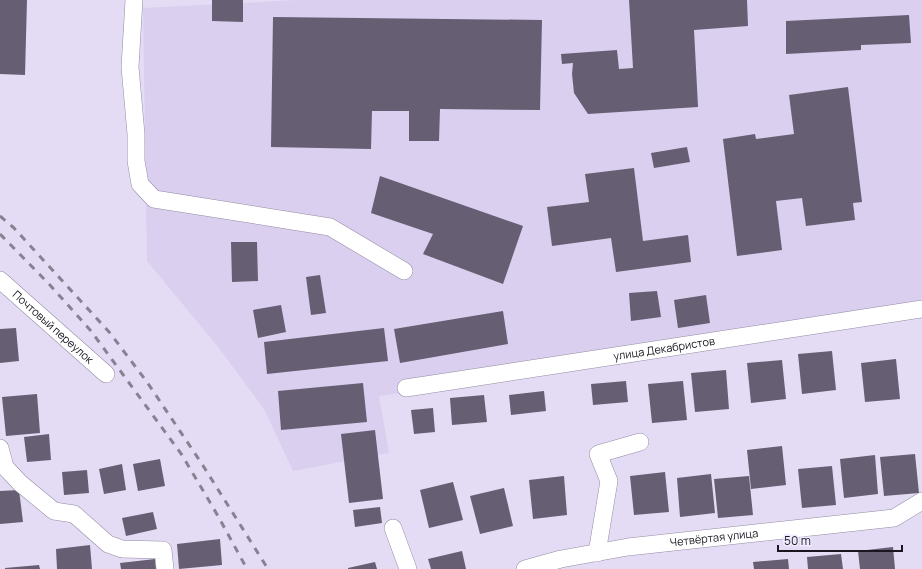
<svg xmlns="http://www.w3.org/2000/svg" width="922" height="569" font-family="Manrope,sans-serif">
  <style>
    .built { fill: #dacfef }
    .building { fill: #665e73 }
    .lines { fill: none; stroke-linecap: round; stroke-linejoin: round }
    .minor-casing { stroke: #938ba2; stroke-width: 18 }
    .minor { stroke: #fff; stroke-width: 17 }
    .rail { stroke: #878293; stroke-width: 3; stroke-dasharray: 7 7; stroke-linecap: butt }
    .labels { text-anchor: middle; stroke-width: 4; stroke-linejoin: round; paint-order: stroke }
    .street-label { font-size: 11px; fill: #19161f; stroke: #f0eafe }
  </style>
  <rect width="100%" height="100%" fill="#e4dcf4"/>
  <path class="built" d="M297,0H922V318L379,396L389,453L293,471L264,409L219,348L147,261L143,8Z"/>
  <path class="building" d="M0,0H27L25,75L0,74Z
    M212,0H243V22L212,21Z
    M629,0H747L748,26L694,30L698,107L588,114L574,93L572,74L573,63L562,64L561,54L617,50L619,69L633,68Z
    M909,15L911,43L861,45V50L786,54V21Z
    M273,17L542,20L540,110L440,109L439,141H409V111H372L371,149L271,147Z
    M848,87L862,202L853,203L855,220L806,226L802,198L776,201L782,250L737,256L723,139L755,134L756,139L794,134L789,95Z
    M687,147L690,162L654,168L651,153Z
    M634,168L643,241L688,235L691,262L616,272L611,238L552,246L547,207L589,202L585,174Z
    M380,176L523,226L503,284L423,254L433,234L371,213Z
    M231,242H257L258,281L232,282Z
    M320,275L326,313L311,315L306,277Z
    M657,291L661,317L631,321L629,293Z
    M706,295L710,323L678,328L674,300Z
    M281,305L286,332L258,338L253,310Z
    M503,311L508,344L400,363L394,329Z
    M16,328L19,361L0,363V329Z
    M384,328L388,361L267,374L264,342Z
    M832,351L836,390L802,394L798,354Z
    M896,359L900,399L865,402L861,363Z
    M782,360L786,399L751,403L747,363Z
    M726,370L729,409L695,412L691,373Z
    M626,381L628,402L593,405L591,384Z
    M683,381L687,420L652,423L648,384Z
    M363,383L367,422L281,430L278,391Z
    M544,391L546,411L511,415L509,395Z
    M37,394L40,433L6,436L2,397Z
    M484,395L487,422L452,425L450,398Z
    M433,408L435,432L414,434L411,410Z
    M375,430L383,499L349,503L341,434Z
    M49,434L51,460L27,462L24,437Z
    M782,446L786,485L751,489L747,450Z
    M915,454L919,493L884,496L880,457Z
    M875,455L878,494L844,498L840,459Z
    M160,459L165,486L138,491L133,464Z
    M122,464L126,490L104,494L99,469Z
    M832,466L836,505L802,508L798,469Z
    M87,470L89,493L64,495L62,472Z
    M665,472L669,512L634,515L630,476Z
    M711,474L715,513L680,517L677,478Z
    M564,476L567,515L533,519L529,480Z
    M749,476L753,515L718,518L714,479Z
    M453,482L463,520L429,528L420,490Z
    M504,488L513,526L480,534L470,496Z
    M19,490L23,522L0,524V491Z
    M380,507L382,523L355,527L353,510Z
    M153,512L157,529L126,536L122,518Z
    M220,539L222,565L179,569L177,544Z
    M90,545L92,569H57L56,549Z
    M893,547L895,569H860L858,551Z
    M462,551L466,569H431L428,559Z
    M841,554L843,569H808L807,557Z
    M155,559L156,569H121L120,563Z
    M788,559L789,569H754L753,562Z
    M375,562L377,569H348V568Z
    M39,565L40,569H5V568Z"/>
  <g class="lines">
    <defs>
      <g id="minor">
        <path d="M134,0L130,67L136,134V161L140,184L154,199L330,227L404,271"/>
        <path id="s1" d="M0,280L106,374"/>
        <path id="s2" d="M406,388L922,309"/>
        <path d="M0,448L5,467L20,483L54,511L74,514L108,544L122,549L163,550L165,569"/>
        <path d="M393,528L408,569"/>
        <path d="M597,553L609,481L598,454L640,442"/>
        <path id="s3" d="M525,569L561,559L628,547L894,518L922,501"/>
      </g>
    </defs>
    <use href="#minor" class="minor-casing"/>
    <use href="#minor" class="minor"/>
    <path class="rail" d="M0,216L14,228L110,333L147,382L202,464L268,569
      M0,234L50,285L91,331L182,455L218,516L247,569"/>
  </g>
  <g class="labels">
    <g class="street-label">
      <text dy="4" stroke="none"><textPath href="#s1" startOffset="71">Почтовый переулок</textPath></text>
      <text dy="4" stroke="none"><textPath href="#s2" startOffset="261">улица Декабристов</textPath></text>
      <text dy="4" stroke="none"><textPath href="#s3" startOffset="192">Четвёртая улица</textPath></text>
    </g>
  </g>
  <path d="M778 545v6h124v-6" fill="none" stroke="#19161f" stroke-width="2"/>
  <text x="784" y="545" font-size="12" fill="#19161f" stroke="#f0eafe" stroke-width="3" paint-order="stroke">50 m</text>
</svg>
